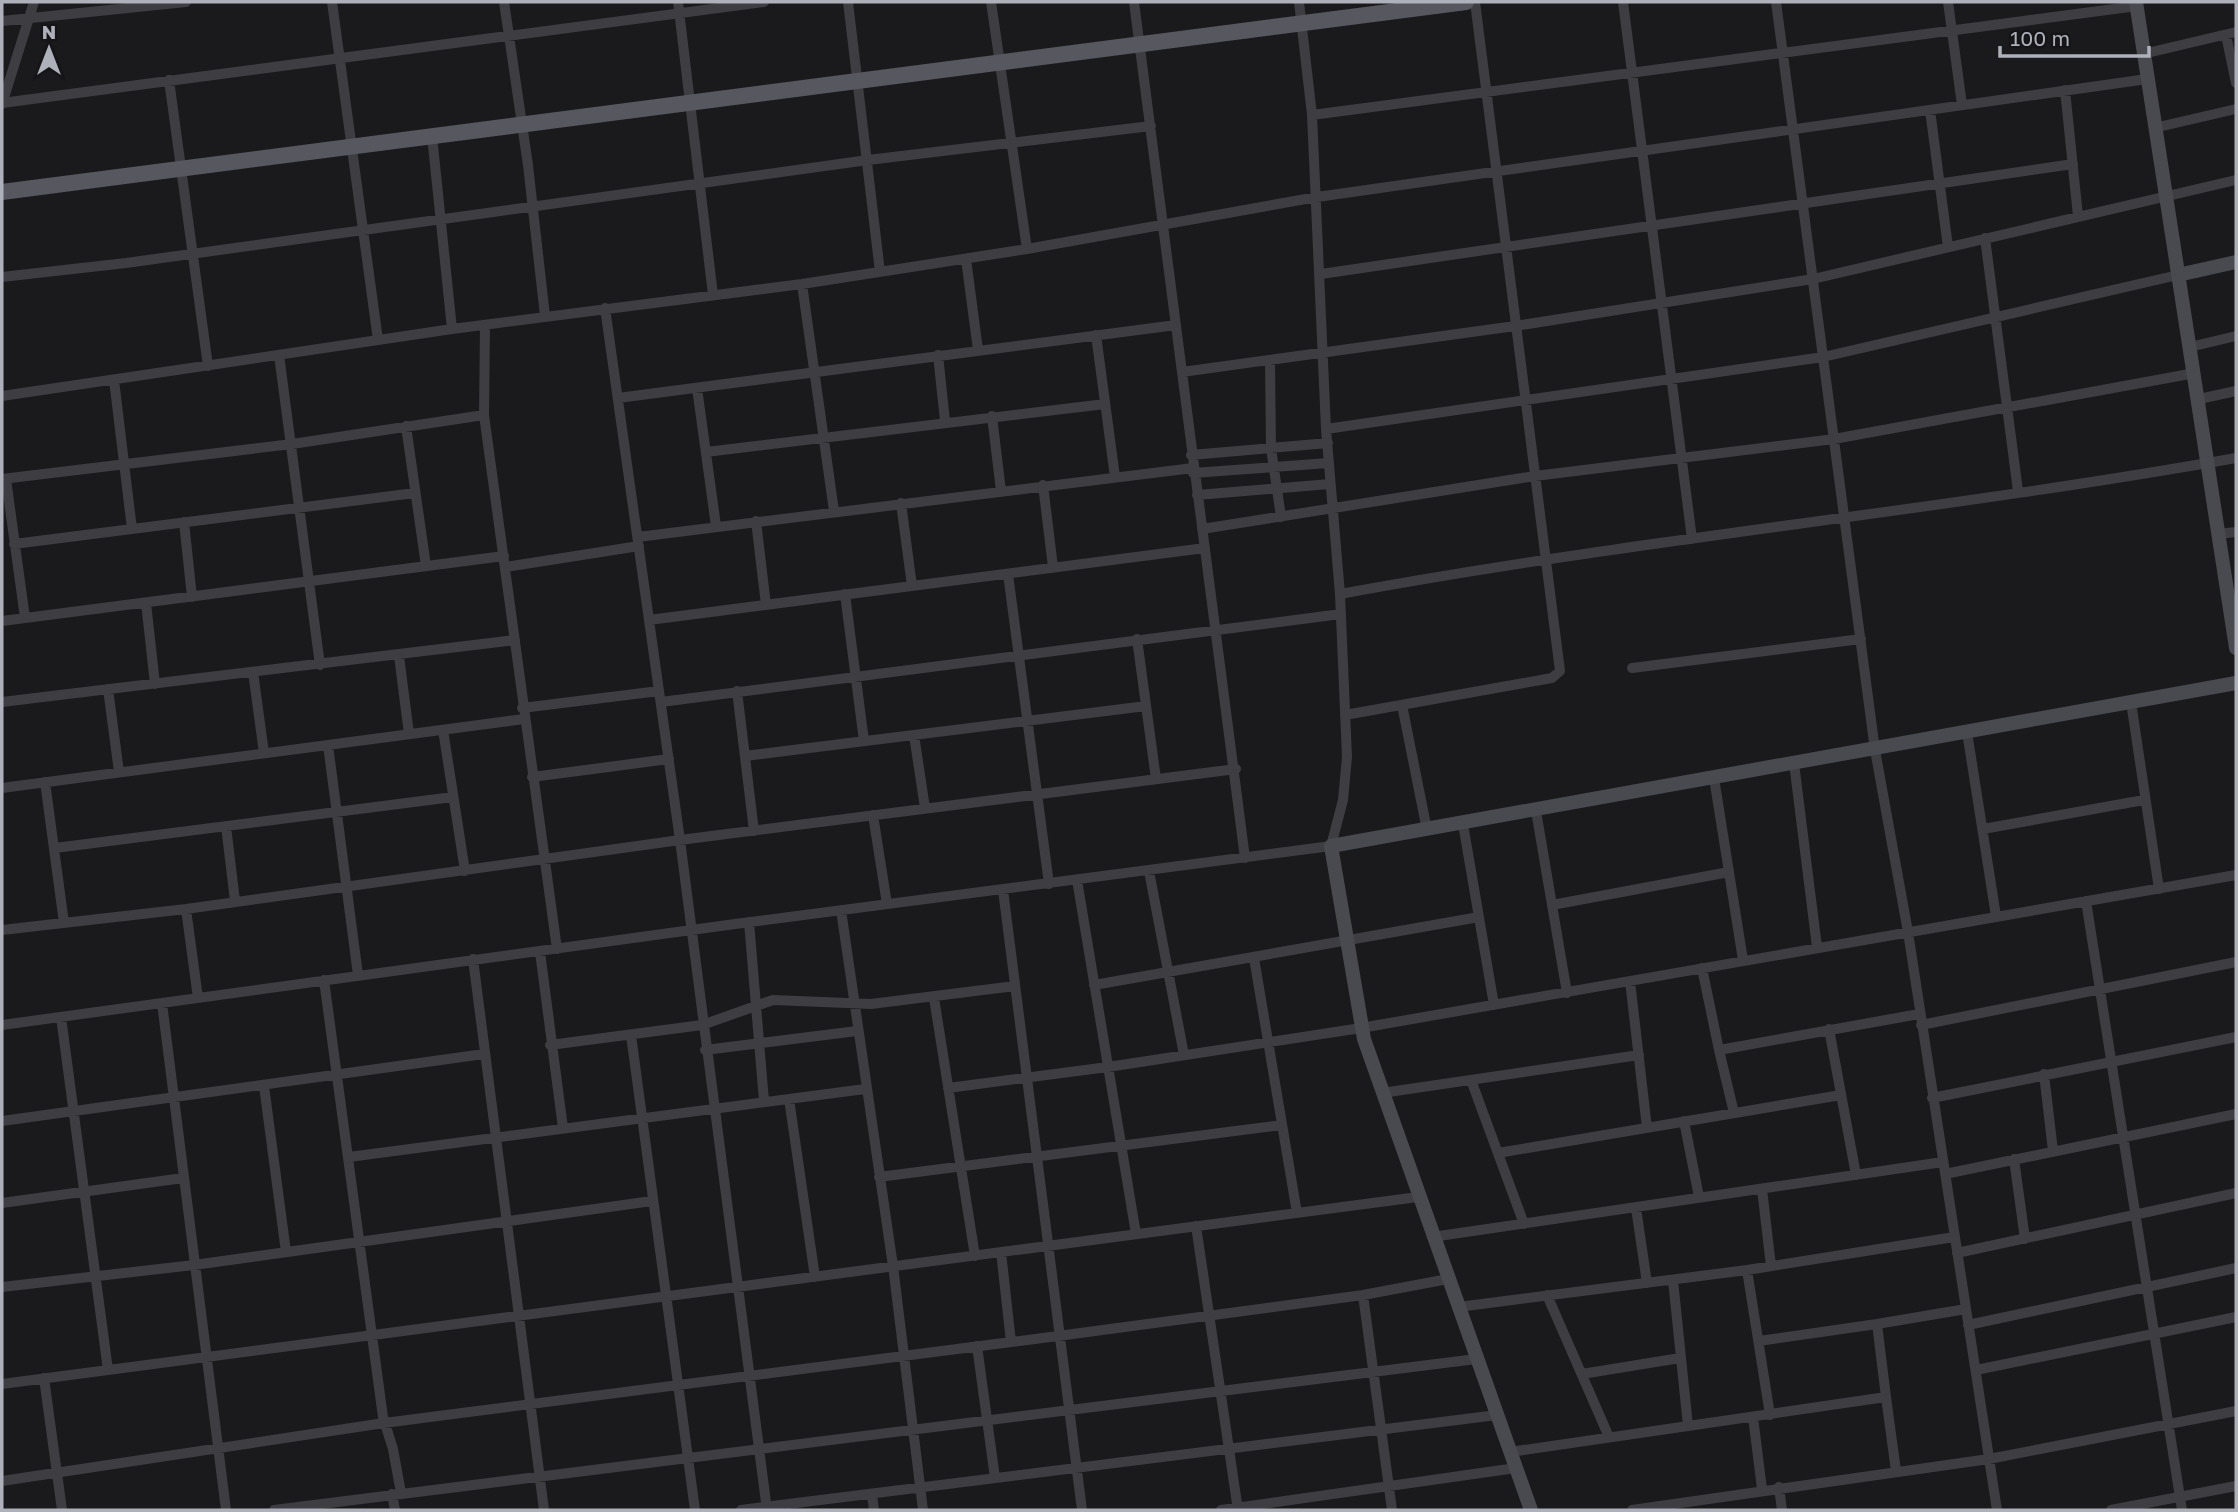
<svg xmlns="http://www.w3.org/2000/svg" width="2238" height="1512" font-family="'Golos Text',sans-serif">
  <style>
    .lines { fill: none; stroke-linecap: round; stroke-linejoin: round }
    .street { stroke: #3d3d42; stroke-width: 10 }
    .secondary { stroke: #494a50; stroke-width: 14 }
    .primary { stroke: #57585f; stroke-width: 16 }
  </style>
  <rect width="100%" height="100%" fill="#1a1a1c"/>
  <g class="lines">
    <path class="street" d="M332,2L378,340
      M504,2L528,165L545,316
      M678,2L713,295
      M848,2L880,272
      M991,2L1027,249
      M1134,2L1245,858
      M1623,2L1692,539
      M1776,2L1875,750L1908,932L1997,1510
      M1948,2L1962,105
      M2,21L186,2
      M2226,35L2236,83
      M2143,54L2236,32
      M169,80L208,366
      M2065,90L2078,216
      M2,103L764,2
      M2,104L34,2
      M1930,110L1948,247
      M1312,115L2137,6
      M2154,128L2236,109
      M432,136L452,329
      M1985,238L2018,491
      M966,259L978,350
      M1321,274L2073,164
      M2,277L126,263L868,160L1151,126
      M802,284L834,511
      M605,308L680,840L767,1510
      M485,325L484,415L557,949
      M1096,335L1115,477
      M2190,347L2236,336
      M279,355L320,665
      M938,355L945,421
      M1270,361L1271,448L1281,517
      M1182,372L1515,326L1813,279L2236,180
      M114,380L132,529
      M697,388L716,526
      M2,396L452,329L802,284L1027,249L1317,197L2147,79
      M618,398L1176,325
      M2199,399L2236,391
      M992,416L1001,491
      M406,426L426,566
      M1326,429L1823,357L2178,275
      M706,452L1105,404
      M1191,455L1328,443
      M1193,473L1329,463
      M2,479L292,444L484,415
      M6,479L25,618
      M1043,485L1053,567
      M1197,495L1330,484
      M901,503L912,586
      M756,521L766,605
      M184,522L192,597
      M1202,529L1535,476L1834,439L2195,373
      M2219,534L2236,532
      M638,537L1193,468
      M14,544L415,493
      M506,567L639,546
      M1008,574L1049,884
      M845,594L864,741
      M1340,594C1637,539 1939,511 2236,458
      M146,603L155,684
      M649,620L1205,548
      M2,621L504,556
      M1137,639L1156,779
      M399,656L409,734
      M1632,668L1861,639
      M253,672L264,753
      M108,689L119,772
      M737,691L754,831
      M2,702L515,640
      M661,702L1341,614
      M2131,702L2159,889
      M1402,705L1427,830
      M522,708L659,691
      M1345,715L1552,678L1560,671L1475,2
      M443,730L465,871
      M1967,732L1996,916
      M914,735L925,808
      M328,745L358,975
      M745,756L1146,706
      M1794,763L1817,947
      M532,777L669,759
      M1714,778L1743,960
      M45,782L64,923
      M2,788L524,719
      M1536,811L1567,993
      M873,815L887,904
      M1463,824L1494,1005
      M226,826L235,901
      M1983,829L2144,800
      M55,848L453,797
      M1149,871L1184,1055
      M1077,880L1136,1234
      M1003,890L1082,1510
      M2086,901L2182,1510
      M1552,905L1729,872
      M186,909L198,998
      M841,910L893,1266L923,1510
      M749,922L764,1101
      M2,930L186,909L680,840L1236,769
      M540,952L563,1128
      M1254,958L1297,1213
      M473,959L544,1510
      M1702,968L1719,1050L1919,1014
      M324,980L383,1417L393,1449L401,1493
      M1630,981L1647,1128
      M1094,985L1479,917
      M934,998L975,1256
      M162,1003L226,1510
      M61,1017L108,1370
      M2,1025L735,924L1331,846L1343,800L1347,757L1340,594L1326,429L1312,115L1299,2
      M1921,1025L2236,962
      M1829,1029L1856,1175
      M631,1035L695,1510
      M550,1045L702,1025L773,1000L871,1004L1015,986
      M705,1050L857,1031
      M1719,1050L1734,1113
      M2044,1074L2053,1151
      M1471,1080L1524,1224
      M264,1086L286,1252
      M948,1088L1108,1067L1361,1028L2236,875
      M1382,1093L1639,1055
      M1932,1098L2236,1037
      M789,1099L815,1277
      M2,1121L484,1054
      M1684,1121L1699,1197
      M1498,1153L1841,1095
      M349,1157L865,1089
      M2014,1159L2025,1239
      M1945,1174L2236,1114
      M879,1177L1282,1125
      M1762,1189L1771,1266
      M2,1203L183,1178
      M1636,1208L1647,1283
      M1196,1226L1238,1510
      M1432,1237L1943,1162
      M1001,1252L1011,1342
      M1957,1253L2236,1193
      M1747,1270L1770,1415
      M2,1287L194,1265L652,1201
      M1363,1295L1392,1510
      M1547,1295L1609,1437
      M1458,1307L1747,1270L1954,1237
      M1968,1325L2236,1268
      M1759,1341L1877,1324
      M977,1346L995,1478
      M1976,1370L2236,1317
      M1582,1374L1680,1358
      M44,1378L62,1510
      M2,1384L1418,1197
      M1886,1397L1896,1471
      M1753,1417L1762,1489
      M1688,1426L1886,1397L1877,1324L1966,1309
      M1510,1452L1688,1426L1673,1280
      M2,1481L384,1423L1058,1336L1363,1295L1448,1279
      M1779,1487L1782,1510
      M392,1494L395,1510
      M872,1495L874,1510
      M274,1510L1476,1359
      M741,1510L1497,1415
      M1221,1510L1516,1468
      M1632,1510L1989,1459L2236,1411
      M2111,1510L2236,1486"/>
    <path class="secondary" d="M2136,2L2236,648
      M2178,275L2236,262
      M1531,1510L1364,1039L1331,846L2236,683"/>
    <path class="primary" d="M2,192L1466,2"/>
  </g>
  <rect width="2238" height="1512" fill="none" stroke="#aeb0ba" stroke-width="7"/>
  <g transform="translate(49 49)" stroke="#151517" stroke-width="5" paint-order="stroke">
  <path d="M0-5L12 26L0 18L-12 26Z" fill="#aeb0ba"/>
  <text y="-10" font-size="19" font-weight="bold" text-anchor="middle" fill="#aeb0ba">N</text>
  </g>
  <path d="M2000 46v10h149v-10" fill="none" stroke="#aeb0ba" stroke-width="3.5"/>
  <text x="2010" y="46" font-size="21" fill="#aeb0ba" stroke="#151517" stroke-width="5" paint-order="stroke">100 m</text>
</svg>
